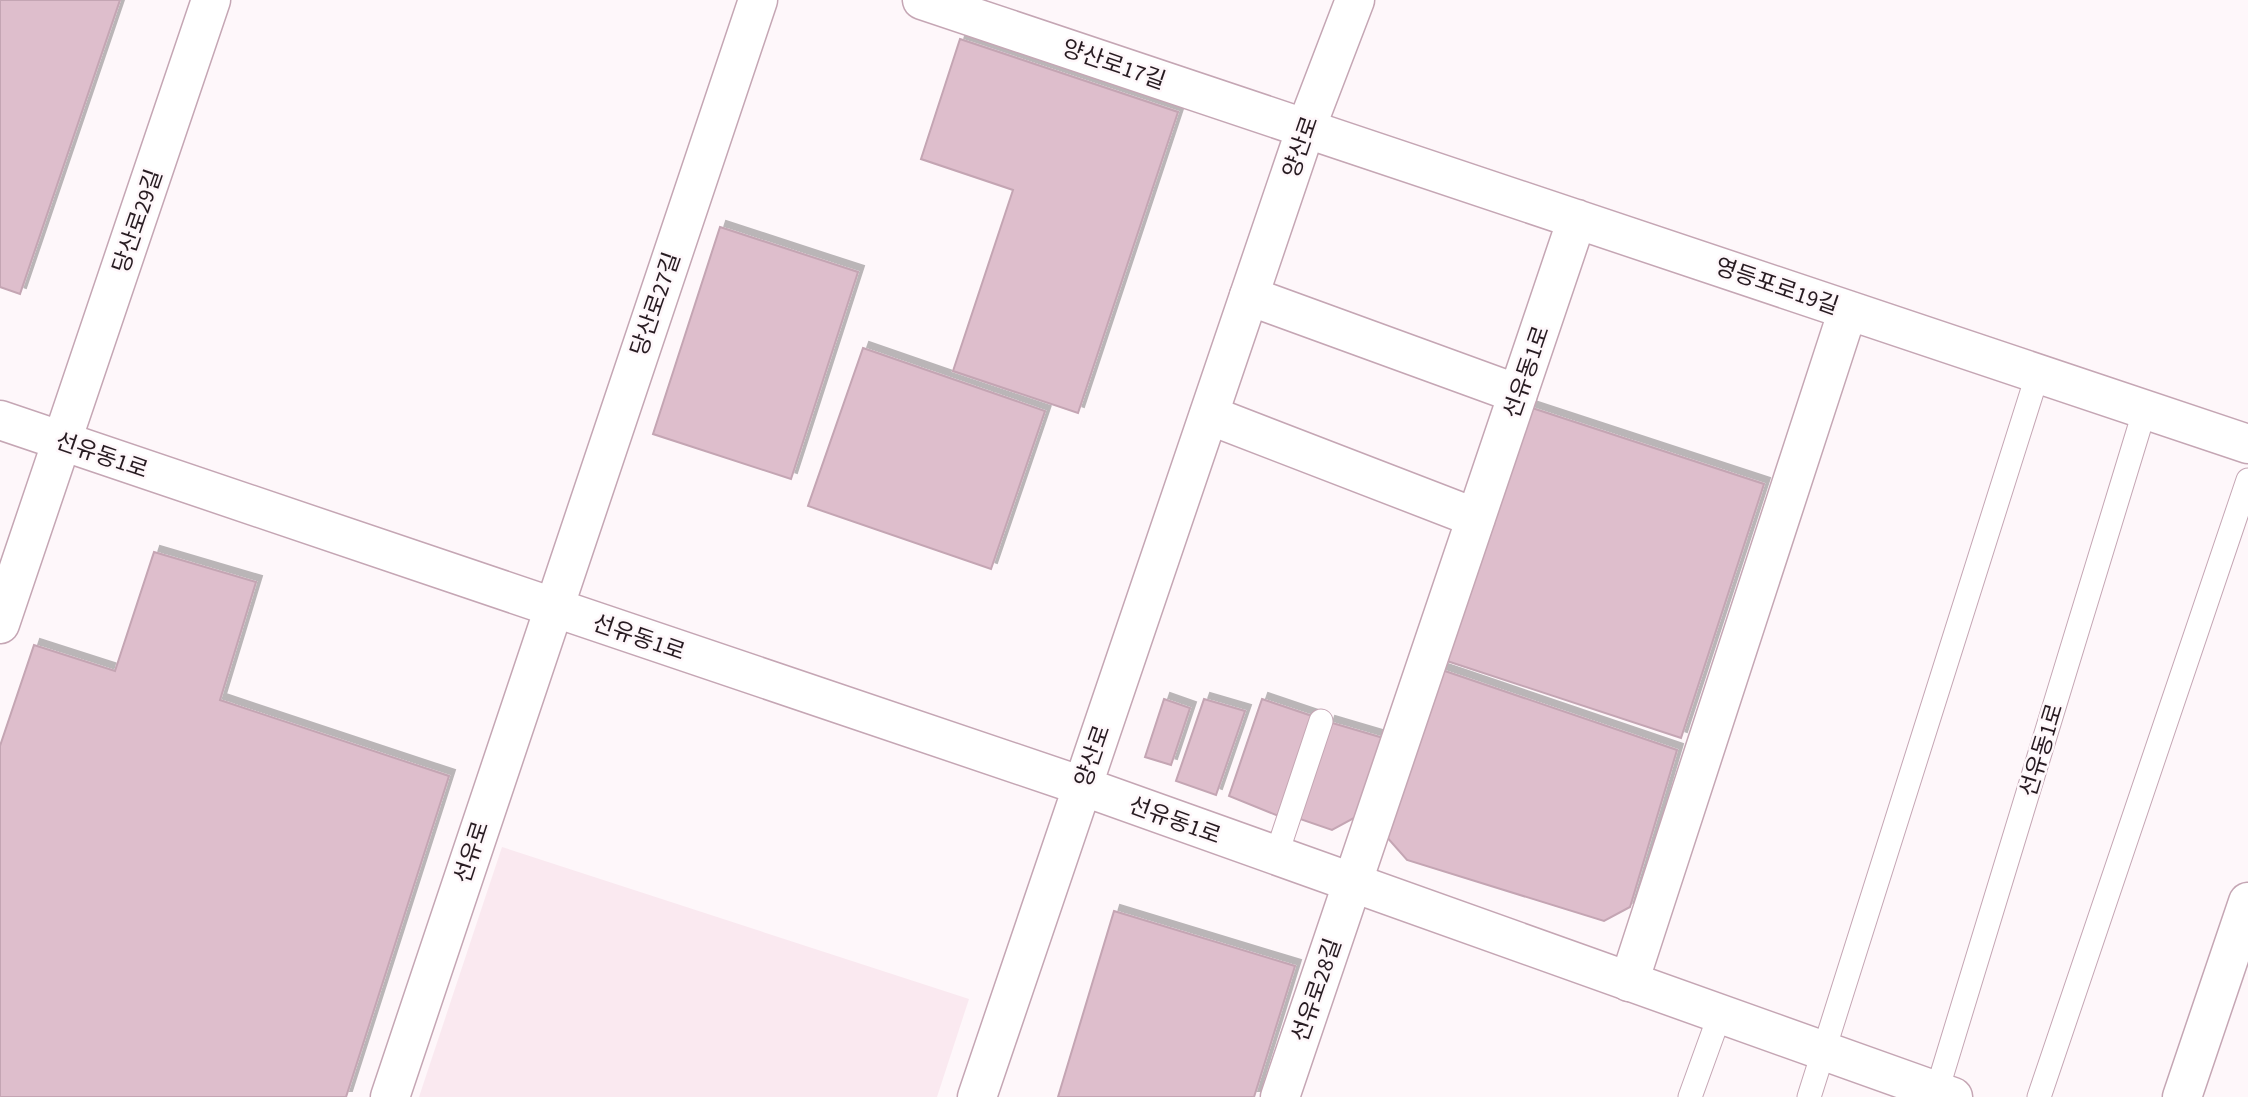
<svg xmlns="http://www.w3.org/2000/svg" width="2248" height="1097" font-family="'Source Sans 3','Noto Sans KR',sans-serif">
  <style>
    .built { fill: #fae9f0 }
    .building { fill: #debecc; stroke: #c4a5b3; stroke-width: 2; filter: url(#shadow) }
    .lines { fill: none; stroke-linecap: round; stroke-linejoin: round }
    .service-casing { stroke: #c5a6b4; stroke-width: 25 }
    .minor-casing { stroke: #c5a6b4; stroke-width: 41 }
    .tertiary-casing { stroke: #c5a6b4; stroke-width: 41 }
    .service { stroke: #fff; stroke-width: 23 }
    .minor { stroke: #fff; stroke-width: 38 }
    .tertiary { stroke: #fff; stroke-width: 38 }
    .labels { text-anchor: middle; stroke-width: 5; stroke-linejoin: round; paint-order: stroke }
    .street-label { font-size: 23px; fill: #271b21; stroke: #fef7fa }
  </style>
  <defs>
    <filter id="shadow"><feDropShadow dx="6" dy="-6" stdDeviation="0" flood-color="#0004"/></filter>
  </defs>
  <rect width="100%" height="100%" fill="#fef7fa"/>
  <path class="built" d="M502,847L969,999L937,1097H419Z"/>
  <path class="building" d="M0,0H120L20,294L0,287Z
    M960,39L1178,112L1078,413L953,371L1013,190L921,159Z
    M720,227L858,272L791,479L653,434Z
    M863,348L1045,411L991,569L808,506Z
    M1526,406L1764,484L1681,738L1444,660Z
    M154,552L256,582L220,700L449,776L346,1097H0V746L34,645L115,671Z
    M1439,669L1677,750L1630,907L1604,921L1407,860L1385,835Z
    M1164,699L1190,708L1171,765L1145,757Z
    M1204,699L1245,711L1216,795L1176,781Z
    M1262,699L1315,717L1281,817L1229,796Z
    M1329,722L1390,740L1365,812L1332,830L1297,818Z
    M1114,911L1295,966L1254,1097H1058Z"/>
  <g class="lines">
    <defs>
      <path id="service" d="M1276,856L1321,721
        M1690,1097L1720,1014
        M1809,1097L2038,373
        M1935,1097L2145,409
        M2039,1097L2248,480"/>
      <path id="minor" d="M922,0L2248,444
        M1249,296L1518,394
        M1209,415L1476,518
        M0,624L211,0
        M1629,982L1848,310
        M390,1097L758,0
        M1280,1097L1577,219
        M2182,1097L2248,902"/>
      <path id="tertiary" d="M0,420L1082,786L1953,1097
        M977,1097L1306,128L1355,0"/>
    </defs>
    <use href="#service" class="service-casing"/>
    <use href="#minor" class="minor-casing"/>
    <use href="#tertiary" class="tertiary-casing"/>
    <use href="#service" class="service"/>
    <use href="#minor" class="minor"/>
    <use href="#tertiary" class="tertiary"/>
  </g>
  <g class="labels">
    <g class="street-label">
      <text transform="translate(1114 64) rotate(19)" y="8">양산로17길</text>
      <text transform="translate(1300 147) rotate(-71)" y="8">양산로</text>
      <text transform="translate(137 221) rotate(-71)" y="8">당산로29길</text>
      <text transform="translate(1777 286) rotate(19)" y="8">영등포로19길</text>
      <text transform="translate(655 304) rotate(-71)" y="8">당산로27길</text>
      <text transform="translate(1526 372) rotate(-71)" y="8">선유동1로</text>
      <text transform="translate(102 455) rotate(19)" y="8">선유동1로</text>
      <text transform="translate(639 637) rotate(19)" y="8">선유동1로</text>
      <text transform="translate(2041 750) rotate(-73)" y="8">선유동1로</text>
      <text transform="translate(1092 756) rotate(-71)" y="8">양산로</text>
      <text transform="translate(1175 820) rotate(20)" y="8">선유동1로</text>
      <text transform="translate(471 852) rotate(-72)" y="8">선유로</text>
      <text transform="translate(1316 990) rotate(-71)" y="8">선유로28길</text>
    </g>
  </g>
</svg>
